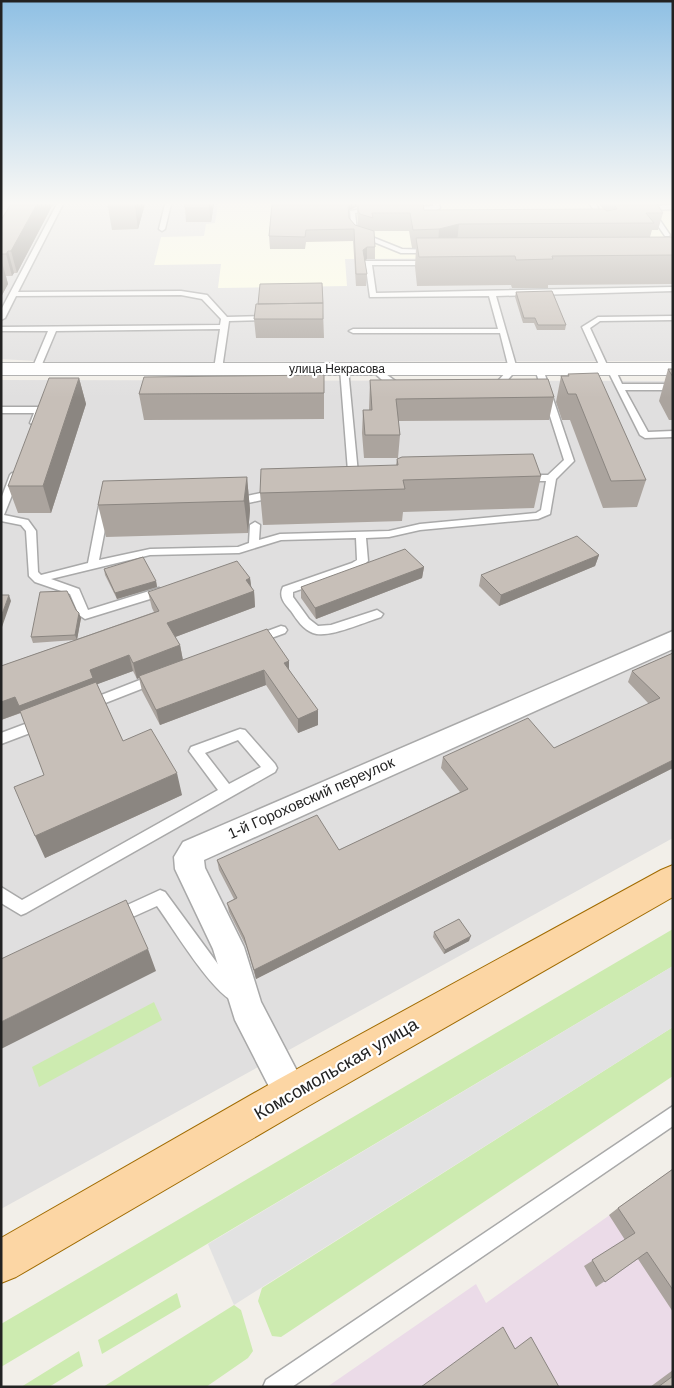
<svg xmlns="http://www.w3.org/2000/svg" width="674" height="1388" font-family="Arial,sans-serif">
  <style>
    .residential { fill: #e0dfdf }
    .industrial { fill: #ebdbe8 }
    .education { fill: #ffffe5 }
    .grass { fill: #cdebb0 }
    .parking { fill: #e2e2e2 }
    .lines { fill: none; stroke-linecap: round; stroke-linejoin: round }
    .service-casing { stroke: #a9a9a9; stroke-width: 3 }
    .minor-casing { stroke: #a9a9a9; stroke-width: 3 }
    .tertiary-casing { stroke: #a9a9a9; stroke-width: 2 }
    .primary-casing { stroke: #a06b00; stroke-width: 2 }
    .service { fill: #fff; fill-rule: evenodd }
    .minor { fill: #fff; fill-rule: evenodd }
    .tertiary { fill: #fff; fill-rule: evenodd }
    .primary { fill: #fcd6a4; fill-rule: evenodd }
    .wall { fill: #aba49e; fill-rule: evenodd }
    .shaded-wall { fill: #8b8681 }
    .building { fill: #c7bfb8; stroke: #8b8681 }
    .labels { text-anchor: middle; stroke-width: 4.5; stroke-linejoin: round; paint-order: stroke }
    .far-street-label { font-size: 12px; fill: #222; stroke: #fff }
    .street-label { font-size: 15px; fill: #222; stroke: #fff }
    .near-street-label { font-size: 18px; fill: #222; stroke: #fff }
  </style>
  <rect width="100%" height="100%" fill="#f2efe9"/>
  <path class="residential" d="M12,204H673V361L51,362L1,359V221Z
    M1,380L673,381V838L1,1209Z"/>
  <path class="industrial" d="M673,1170V1387H327L476,1284L486,1303Z"/>
  <path class="education" d="M218,204H673V257L345,259L347,286L218,288L221,264L154,265L161,237L204,236L206,224L215,223Z"/>
  <path class="grass" d="M673,929V966L1,1367V1324Z
    M154,1002L162,1020L39,1087L32,1067Z
    M673,1027V1076L281,1337L272,1336L258,1301L262,1288Z
    M177,1293L181,1307L102,1354L98,1340Z
    M234,1305L241,1310L253,1351L248,1358L206,1387H103Z
    M79,1351L83,1366L49,1387H21Z"/>
  <path class="parking" d="M673,966V1027L234,1305L208,1244Z"/>
  <g class="lines">
    <defs>
      <path id="service" d="M57,204H63L18,292L181,291L207,295L227,317L270,316L274,318L270,320L229,321L222,369L218,372L214,369L220,329L56,331L40,369L33,371L32,369L48,331H1V327L220,325L221,319L202,299L181,295L16,296L5,318L1,320V310Z
        M165,204H171L165,229L162,231L159,229Z
        M433,204H439L440,208L437,210L407,211L404,209L407,207L433,206Z
        M590,204H596L606,225H602Z
        M643,204H649L651,206L673,205V209L653,210L670,235L669,236H665Z
        M374,207L377,209L376,210L355,213L357,231L402,249L432,250L435,252L434,253H401L352,233L350,211Z
        M365,261H431L435,263L431,265H372L376,293L673,287V291L496,296L517,369L500,389H489V385L495,384L509,369L500,333H353L349,331L353,329H498L489,296L370,297Z
        M673,316V320L600,321L590,328L608,367H614L622,384H673V390H625L648,432L673,431V437L645,438L640,435L608,371L601,369L582,327L598,317Z
        M344,366L348,369L359,484L354,487L349,484L340,369Z
        M375,366L398,383L406,386C394,395 381,378 372,371V367Z
        M539,366L543,369L574,461L556,479L550,514L538,519L420,530L389,537L366,538L368,561L360,569L293,592V597L309,619L318,626L331,625L377,610L383,614L381,617C365,622 328,639 313,633C303,629 297,620 291,611C285,604 278,597 283,587L352,563L357,560L356,538L281,540L239,553L150,555L51,579L79,589L88,610L159,588L165,592L163,595L85,619L79,615L70,594L35,582L29,576L26,531L21,525L1,521V499L10,475L12,473H18L20,475L4,515L28,520L36,531L38,572L41,575L88,563L99,506L104,503L112,504L113,506L109,509L99,560L150,549L238,547L249,543L250,525L255,522L260,525L259,540L280,534L389,531L420,524L536,513L541,510L546,481H525L520,478L525,475H548L564,460L535,369Z
        M1,407H39L43,410L40,423L35,426L30,423L34,413H1Z
        M270,491L280,492L281,494L280,496L239,505L229,504L228,502L233,499Z
        M281,626L285,627L287,630L285,633L255,644L249,640L251,637Z
        M155,674L159,676L161,679L159,682L90,709L86,707L84,704L86,701Z
        M41,718L46,719L47,723L46,727L1,744V733Z
        M240,729L245,730L275,764L277,768L275,772L26,913L21,915L1,903V887L22,900L218,790L189,751L191,747ZM238,740L261,767L229,784L205,753Z
        M160,890L165,892L220,967L241,988L243,994L241,1000L235,1002C212,993 173,928 157,906L117,924L112,922L109,917L112,912Z
        M673,1106V1126L292,1387H263L266,1380Z"/>
      <path id="minor" d="M673,631V649L204,860L205,868L244,947L261,1002L309,1094L303,1106L291,1112L279,1106L235,1020L213,949L175,869L174,857L183,842Z"/>
      <path id="tertiary" d="M1,363H673V375H1Z"/>
      <path id="primary" d="M673,865V897L305,1108L16,1277L1,1283V1238L277,1080L661,870Z"/>
    </defs>
    <use href="#service" class="service-casing"/>
    <use href="#minor" class="minor-casing"/>
    <use href="#tertiary" class="tertiary-casing"/>
    <use href="#primary" class="primary-casing"/>
    <use href="#service" class="service"/>
    <use href="#minor" class="minor"/>
    <use href="#tertiary" class="tertiary"/>
    <use href="#primary" class="primary"/>
  </g>
  <path class="wall" d="M11,204H53L17,273H14L12,276H6L8,284L1,297V220Z
    M145,204L138,229L112,230L108,207Z
    M185,204H214L211,222H186L185,208Z
    M272,204H423L424,210L603,209L599,204H657L663,213L658,230H652L650,237H673V284L548,285V288H512L511,285L417,286L415,267L416,248H412L409,231H373L375,247V259H367L364,261L367,274L366,286H356L353,241L306,242L305,249H270L269,236ZM356,207H357L358,226L355,225L349,218L348,211Z
    M322,283L324,338H256L254,319L258,304Z
    M516,292L566,325L565,330H537L534,323H523L515,297Z
    M668,369H673V420H669L659,401Z
    M568,374L646,480L637,507L603,508L570,420H562L556,402L561,376H568Z
    M324,375V419L144,420L139,394Z
    M79,378L86,404L51,513H18L8,486Z
    M370,380L554,397L549,420L398,421L400,435L398,458H364L362,433L363,410H369Z
    M397,459L541,476L534,508L403,512L402,521L263,525L260,493L396,465Z
    M247,477L250,510L248,533L106,537L98,505Z
    M599,555L595,566L499,606L479,586L481,575Z
    M424,567L422,578L316,619L301,598V587Z
    M104,569L156,581L157,587L117,599L105,575Z
    M250,578L251,587L254,591L255,607L175,637L180,645L183,660L289,669L318,725L298,733L266,685L160,725L142,691L139,678L137,679L133,671L97,684L123,741L182,795L45,858L44,775L21,713L1,720V666L75,640L33,643L31,637L76,610L81,618L77,639L154,612L152,608L148,592Z
    M673,653V768L256,979L246,946L229,912L227,903L234,899L219,870L217,860L339,850L460,792L441,768L443,757L554,748L649,704L628,682L632,671Z
    M434,932L469,941L444,954L433,937Z
    M673,1169V1312L638,1259L596,1287L584,1266L625,1240L609,1215L618,1208Z
    M673,1370V1387H650Z"/>
  <path class="shaded-wall" d="M37,204H53L17,273L11,251Z
    M135,204H145L138,229L135,207Z
    M210,204H214L211,222L209,208Z
    M347,204H356V207L347,211Z
    M459,224L457,242L438,247L439,229Z
    M367,247V259L362,262L363,250Z
    M8,251L14,273L12,276L6,254Z
    M1,262H2L8,284L1,297Z
    M79,378L86,404L51,513L43,486Z
    M247,477L250,510L248,533L244,501Z
    M599,555L595,566L499,606L501,595Z
    M424,567L422,578L316,619L315,608Z
    M250,578L252,592L254,591L255,607L170,639L167,623L246,580Z
    M156,581L157,587L117,599L115,593Z
    M9,595L11,601L1,630V617Z
    M79,613L81,618L77,640L75,635Z
    M180,645L183,661L139,676V678L137,679L133,663Z
    M129,655L133,671L1,720V702Z
    M289,661V676L284,663Z
    M264,670L266,685L160,725L156,710Z
    M318,710V725L298,733V719Z
    M673,760V768L256,979L254,970Z
    M177,773L182,795L45,858L35,836Z
    M471,936L469,941L444,954L445,950Z
    M148,949L156,971L1,1049V1022Z"/>
  <path class="building" d="M11,204H37L11,251H8L6,254H1V220Z
    M109,204H135V207H108Z
    M185,204H210L209,208H185Z
    M272,204H348L349,218L355,225L374,231L375,247H367L363,250L367,274H356L354,229L306,230L305,237L269,236Z
    M358,204H423L424,210L604,209L607,211L617,209L614,204H657L663,213H646L654,223L459,224L439,229L413,230L410,213H372L373,218L360,214L358,211Z
    M673,237V255L552,256L553,259L516,260L515,256L419,257L416,238Z
    M322,283L323,303L258,304L260,284Z
    M552,291L566,325H538L535,318H524L516,292Z
    M323,303V319H254L256,304Z
    M668,369H673V377Z
    M598,373L646,480L611,481L576,394H568L561,376H569L568,374Z
    M324,375V393L139,394L144,377Z
    M49,378H79L43,486H8Z
    M548,379L554,397L396,399L400,435H365L363,410H372L370,380Z
    M533,454L541,476L403,480L405,489L260,493L261,469L398,465L397,459L402,457Z
    M247,477L244,501L98,505L103,481Z
    M577,536L599,555L501,595L481,575Z
    M405,549L424,567L315,608L301,587Z
    M143,557L156,581L115,593L104,569Z
    M237,561L250,578L246,580L254,591L167,623L180,645L133,663L129,655L90,670L93,678L19,706L15,697L1,702V666L159,611L148,592Z
    M67,591L76,610L79,613L75,635L31,637L40,592Z
    M1,595H9L1,617Z
    M267,629L289,661L284,663L318,710L298,719L264,670L156,710L139,676Z
    M673,653V760L254,970L244,937L227,903L237,898L217,860L317,815L339,850L468,789L443,757L528,718L554,748L660,698L632,671Z
    M96,682L123,741L151,729L177,773L35,836L14,787L44,775L20,711Z
    M126,900L148,949L1,1022V959Z
    M459,919L471,936L445,950L434,932Z
    M673,1169V1290L647,1252L605,1282L592,1260L635,1233L618,1208Z
    M503,1327L515,1349L531,1337L559,1387H421Z
    M673,1376V1387H658Z"/>
  <linearGradient id="sky" x2="0" y2="1"><stop stop-color="#8fc0e4"/><stop offset="0.51" stop-color="#f9f8f5"/><stop offset="1" stop-color="#f9f8f5" stop-opacity="0"/></linearGradient>
  <rect width="674" height="398" fill="url(#sky)"/>
  <g class="labels">
    <g class="far-street-label">
      <text x="337" y="373">улица Некрасова</text>
    </g>
    <g class="street-label">
      <text transform="translate(311 798) rotate(-24)" y="5">1-й Гороховский переулок</text>
    </g>
    <g class="near-street-label">
      <text transform="translate(336 1069) rotate(-30)" y="6">Комсомольская улица</text>
    </g>
  </g>
  <rect width="674" height="1388" fill="none" stroke="#222222" stroke-width="5"/>
</svg>
